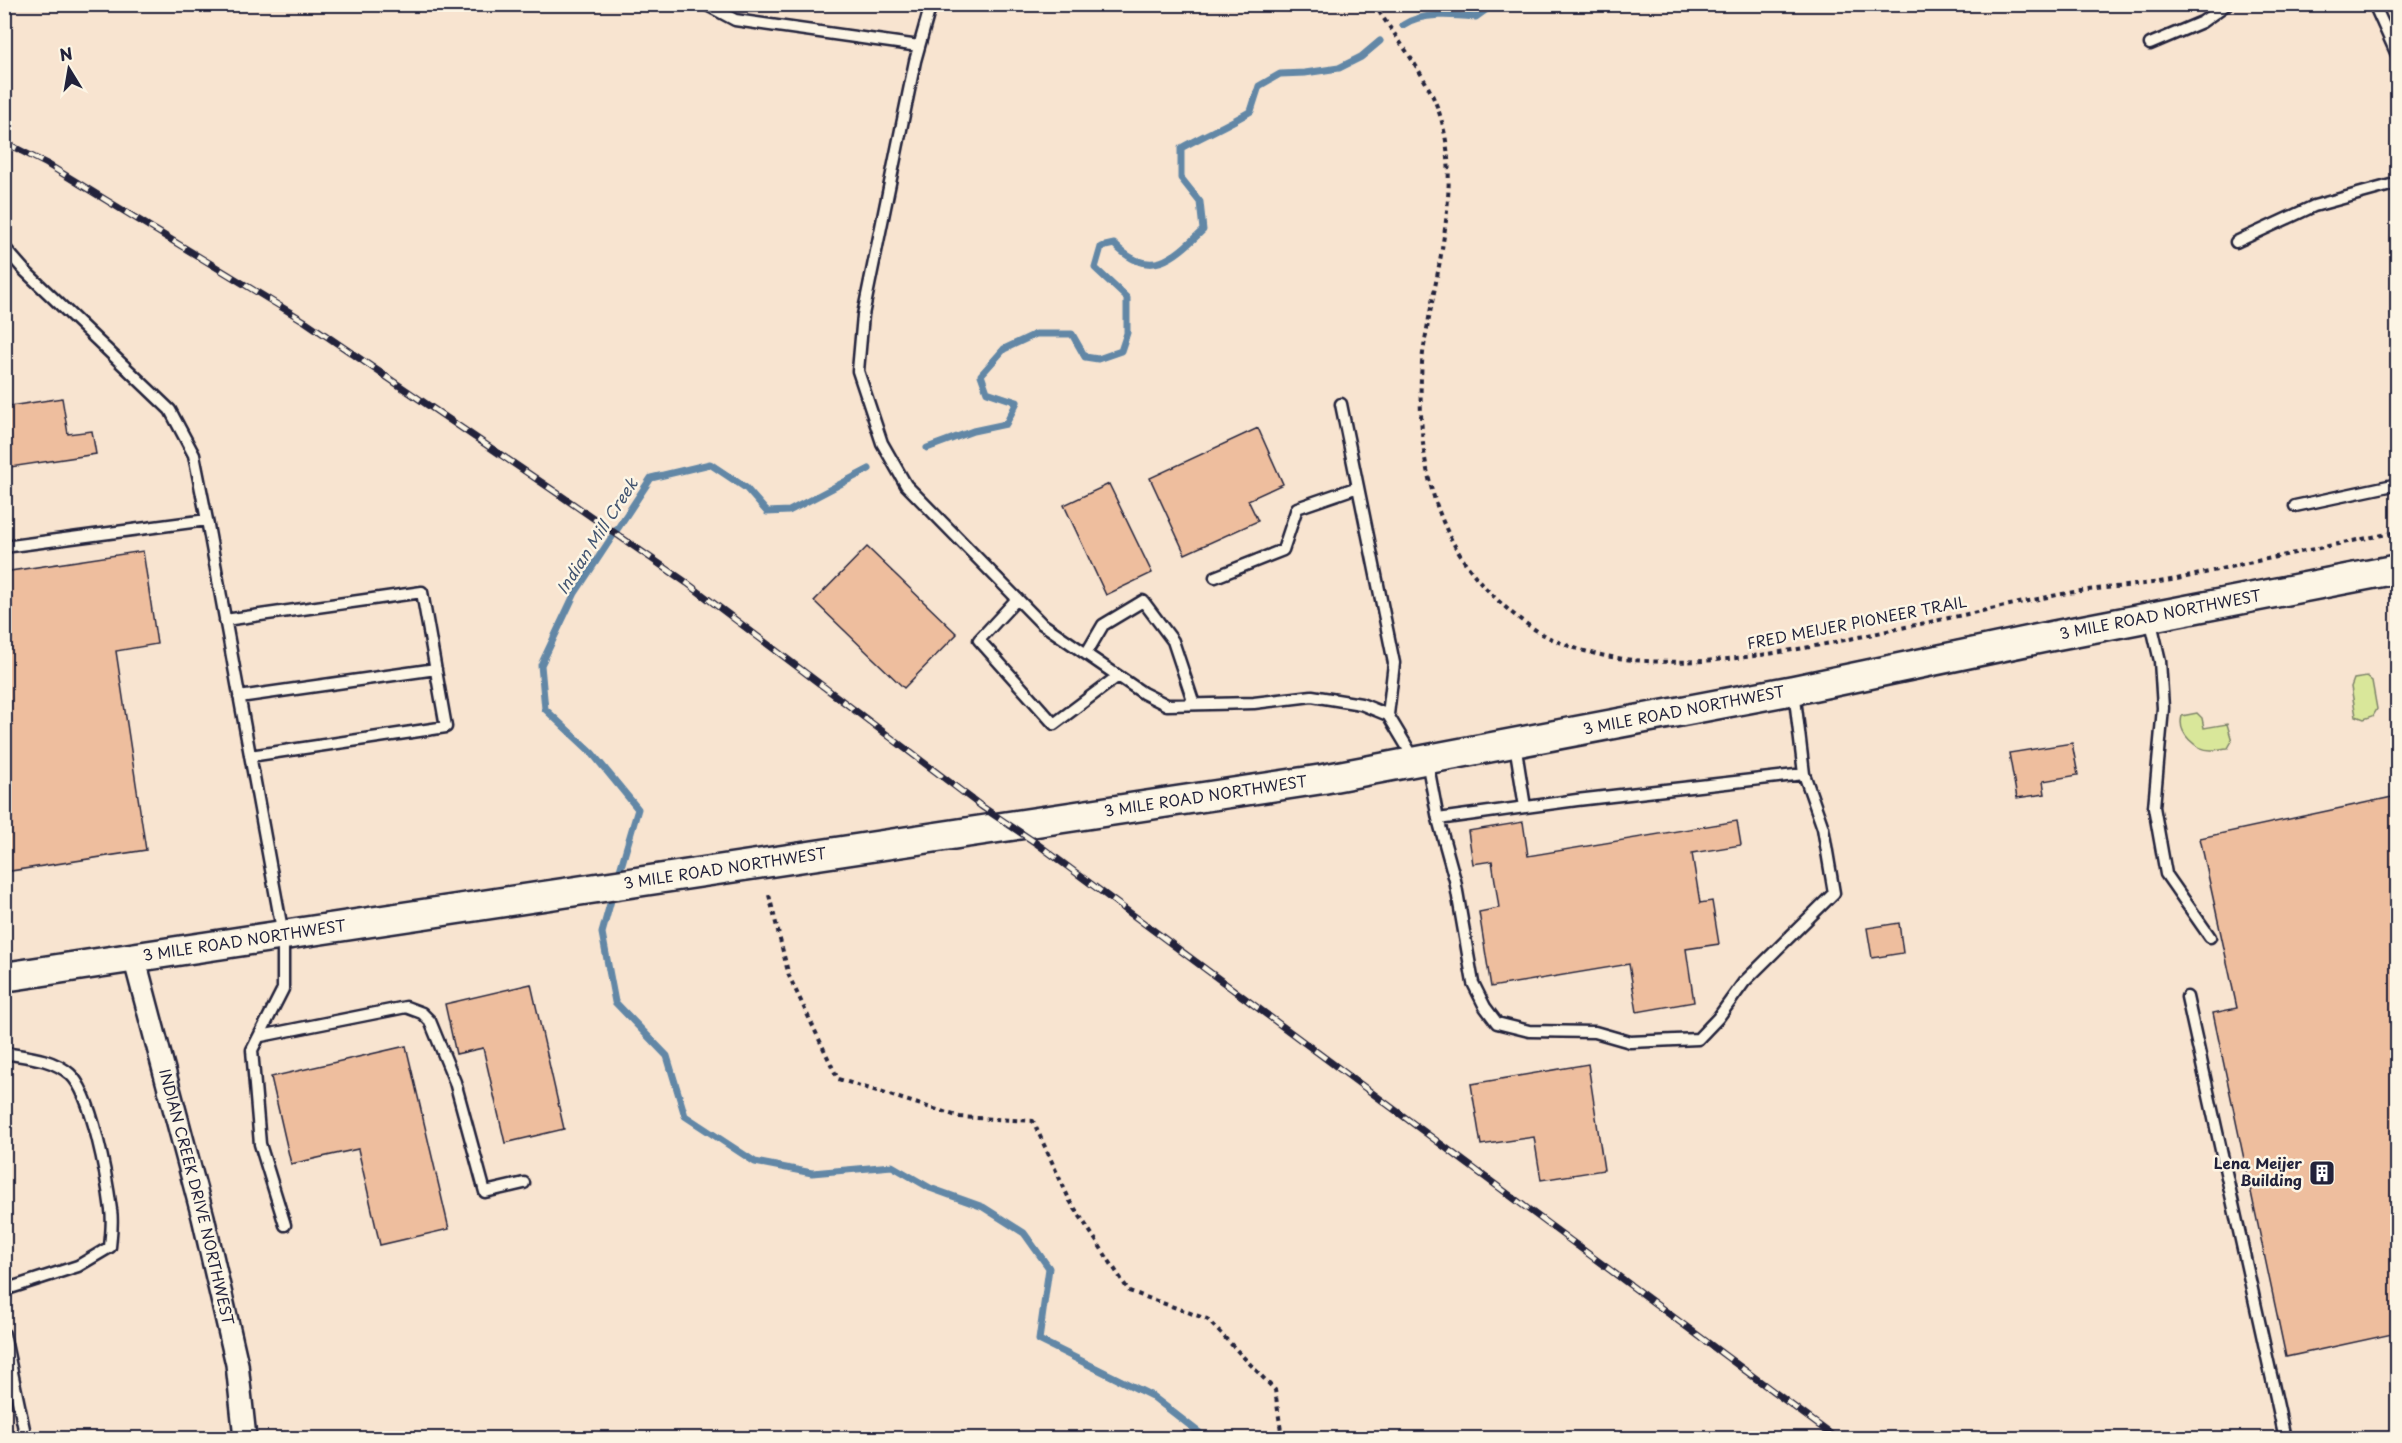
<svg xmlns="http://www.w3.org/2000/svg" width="2402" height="1443" font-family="'Playpen Sans',sans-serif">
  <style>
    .green { fill: #d9e79a; stroke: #7e846a; stroke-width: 1.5 }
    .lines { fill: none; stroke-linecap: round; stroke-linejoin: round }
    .stream { stroke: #6287a6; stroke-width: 7 }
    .building { fill: #eebe9e; stroke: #22223b; stroke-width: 1.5 }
    .service-casing { stroke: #22223b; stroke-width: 15 }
    .minor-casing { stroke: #22223b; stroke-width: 26 }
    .secondary-casing { stroke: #22223b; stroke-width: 33 }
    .path { stroke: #22223b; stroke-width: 4; stroke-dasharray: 4.5 4.5; stroke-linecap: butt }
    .service { stroke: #fcf5e5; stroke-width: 10 }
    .minor { stroke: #fcf5e5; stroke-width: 21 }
    .secondary { stroke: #fcf5e5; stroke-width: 28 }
    .rail-casing { stroke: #22223b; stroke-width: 7 }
    .rail { stroke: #fcf5e5; stroke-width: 4.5; stroke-dasharray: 14; stroke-linecap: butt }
    .labels { text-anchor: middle; stroke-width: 5; stroke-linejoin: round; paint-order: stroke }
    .street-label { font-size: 15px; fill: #22223b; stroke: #fcf5e5 }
    .poi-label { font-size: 15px; font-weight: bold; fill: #22223b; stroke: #fcf5e5; text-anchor: end }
    .water-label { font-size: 16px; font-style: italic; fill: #425470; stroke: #fcf5e5 }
  </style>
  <rect width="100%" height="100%" fill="#f8e4d0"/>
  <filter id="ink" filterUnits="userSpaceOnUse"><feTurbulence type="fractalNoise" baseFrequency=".0167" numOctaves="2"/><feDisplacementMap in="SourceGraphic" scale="12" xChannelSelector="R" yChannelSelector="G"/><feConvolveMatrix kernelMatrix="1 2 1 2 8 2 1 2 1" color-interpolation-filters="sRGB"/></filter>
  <g filter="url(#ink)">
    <path class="green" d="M2367,677L2372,681L2377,709L2373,716L2364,719L2356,716L2351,687L2354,679Z
      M2197,713L2202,718L2204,728L2227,724L2232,741L2228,748C2223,748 2218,750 2213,750C2196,751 2177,733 2182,716Z"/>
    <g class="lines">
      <path class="stream" d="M1403,25C1421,12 1454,15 1476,17L1494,4
        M927,448L973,431L1006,424L1017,402L987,392L981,375L1004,349L1036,334H1072L1085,357L1098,359L1121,351L1127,333V298L1095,268L1101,247L1114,244C1150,281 1173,259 1203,230L1200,202L1181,178V148C1204,135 1228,125 1251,111L1259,86L1280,74L1305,73L1339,68L1361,57L1380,41
        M618,877L638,809L592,753L545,709L541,665L575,593L651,478L710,464L746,488L767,512L789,511L869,469
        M613,893L602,933L615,1002L667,1056L685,1116L755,1162L812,1173L892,1166L930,1188L983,1207L1024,1233L1049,1268L1039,1340L1152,1396L1201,1434L1202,1438"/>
    </g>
    <path class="building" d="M62,398L68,434L92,431L96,454L4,468V407Z
      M1258,428L1283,484L1248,500L1258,521L1185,554L1150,478Z
      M1109,484L1152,573L1106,595L1064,505Z
      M867,547L957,634L904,688L814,601Z
      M143,551L157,644L116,651L146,850L4,872V572Z
      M2072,743L2078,775L2043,781L2045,794L2017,798L2009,753Z
      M2397,796V1333L2286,1357L2213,1013L2237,1008L2200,838Z
      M1737,821L1741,845L1692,853L1700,903L1712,901L1719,944L1686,949L1694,1002L1637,1012L1629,964L1491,987L1479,912L1499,908L1492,861L1473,864L1468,831L1523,822L1528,856Z
      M1899,923L1903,953L1872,958L1867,928Z
      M531,984L564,1129L505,1143L483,1048L456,1054L445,1004Z
      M406,1046L449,1229L380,1245L358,1149L291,1164L271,1077Z
      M1588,1064L1604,1170L1541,1180L1534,1137L1481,1145L1471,1084Z"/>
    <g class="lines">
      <defs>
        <path id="service" d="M705,4L735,20L919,46
          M931,4L915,61L863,315L858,371L882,443L906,485L1041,623L1143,693L1167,705L1254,703L1312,696L1361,704L1388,715L1415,760
          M2374,4L2398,57
          M2150,44L2202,22L2227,4
          M2236,242L2314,206L2398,183
          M4,247L25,271L170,410L194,455L207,520
          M1341,404L1394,663L1388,715
          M2295,506L2398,484
          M4,547L207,520L283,935V989L252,1050L260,1144L285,1225
          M1215,577L1283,550L1297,508L1358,487
          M1017,599L979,640L1054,724L1118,676
          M2150,618L2160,661L2163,708L2154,807L2166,874L2210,937
          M225,620L422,592L446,727L250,756
          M1086,654L1103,625L1143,601L1173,641L1194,704
          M239,697L436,669
          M1515,744L1525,807
          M1427,761L1438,819L1577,800L1804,774L1794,690
          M1438,819L1455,880L1473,983L1485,1007L1497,1023L1529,1031L1595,1032L1630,1042L1698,1039L1718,1018L1744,982L1834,893L1823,828L1804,774
          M2187,997L2285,1438
          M261,1036L406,1007L422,1013L430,1021L455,1082L485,1192L524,1183
          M4,1053C28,1057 51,1058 70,1074C92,1093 107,1179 111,1210C113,1222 111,1235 110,1247L78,1266L4,1290
          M4,1334L24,1429L23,1438"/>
        <g id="minor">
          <path id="s1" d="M134,957L203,1217L237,1364L245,1438"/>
        </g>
        <g id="secondary">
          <path id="s2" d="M4,977L1323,779L1794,690L2052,636L2398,569"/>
        </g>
      </defs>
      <use href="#service" class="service-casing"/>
      <use href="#minor" class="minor-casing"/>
      <use href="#secondary" class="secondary-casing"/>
      <path class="path" d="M1374,4C1396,38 1426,74 1439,112C1464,186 1434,278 1423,353C1420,379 1420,405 1422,431C1425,482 1443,537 1476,577C1495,600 1521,623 1548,637C1645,686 1795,651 1896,629C1950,618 2004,606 2057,595C2091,588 2125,587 2159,582C2187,578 2215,570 2243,564C2295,553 2346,542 2398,532
        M769,895L789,976L838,1079L960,1117L1033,1121L1070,1201L1129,1291L1207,1319L1275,1390L1282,1438"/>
      <use href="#service" class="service"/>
      <use href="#minor" class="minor"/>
      <use href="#secondary" class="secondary"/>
      <defs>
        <path id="rail" d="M4,142L47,164L306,322L560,495L687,583L981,806L1036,843L1836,1438"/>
      </defs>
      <use href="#rail" class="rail-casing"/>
      <use href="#rail" class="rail"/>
    </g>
  </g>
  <defs>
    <symbol id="building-square" viewBox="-11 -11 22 22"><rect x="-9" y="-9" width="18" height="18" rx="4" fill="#22223b" stroke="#fcf5e5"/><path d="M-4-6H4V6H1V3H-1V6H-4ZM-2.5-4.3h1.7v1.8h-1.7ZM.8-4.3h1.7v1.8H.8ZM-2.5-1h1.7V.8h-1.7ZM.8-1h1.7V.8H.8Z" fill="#fff"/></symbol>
  </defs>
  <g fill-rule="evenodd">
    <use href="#building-square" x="2307" y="1158" width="30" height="30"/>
  </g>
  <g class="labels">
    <g class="street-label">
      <text dy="5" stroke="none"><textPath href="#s2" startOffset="2187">3 MILE ROAD NORTHWEST</textPath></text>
      <text transform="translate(1857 623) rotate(-11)" y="5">FRED MEIJER PIONEER TRAIL</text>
      <text dy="5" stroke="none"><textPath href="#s2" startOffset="1701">3 MILE ROAD NORTHWEST</textPath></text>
      <text dy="5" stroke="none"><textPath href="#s2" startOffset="1215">3 MILE ROAD NORTHWEST</textPath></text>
      <text dy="5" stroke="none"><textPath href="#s2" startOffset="729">3 MILE ROAD NORTHWEST</textPath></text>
      <text dy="5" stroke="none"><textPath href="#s2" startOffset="243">3 MILE ROAD NORTHWEST</textPath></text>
      <text dy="5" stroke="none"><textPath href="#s1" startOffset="248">INDIAN CREEK DRIVE NORTHWEST</textPath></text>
    </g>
    <g class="poi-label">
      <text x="2302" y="1169">Lena Meijer<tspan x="2302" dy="17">Building</tspan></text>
    </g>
    <g class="water-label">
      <text transform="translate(597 536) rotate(-57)" y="6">Indian Mill Creek</text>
    </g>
  </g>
  <rect width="2402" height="1443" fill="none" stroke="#fcf5e5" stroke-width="24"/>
  <rect x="12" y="12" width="2378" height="1419" fill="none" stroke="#22223b" stroke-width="2" filter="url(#ink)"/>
  <g transform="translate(69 69) rotate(349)" stroke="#fcf5e5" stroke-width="4.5" paint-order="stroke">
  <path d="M0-4.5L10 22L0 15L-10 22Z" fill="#22223b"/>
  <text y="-9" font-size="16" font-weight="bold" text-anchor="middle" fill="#22223b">N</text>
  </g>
</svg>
